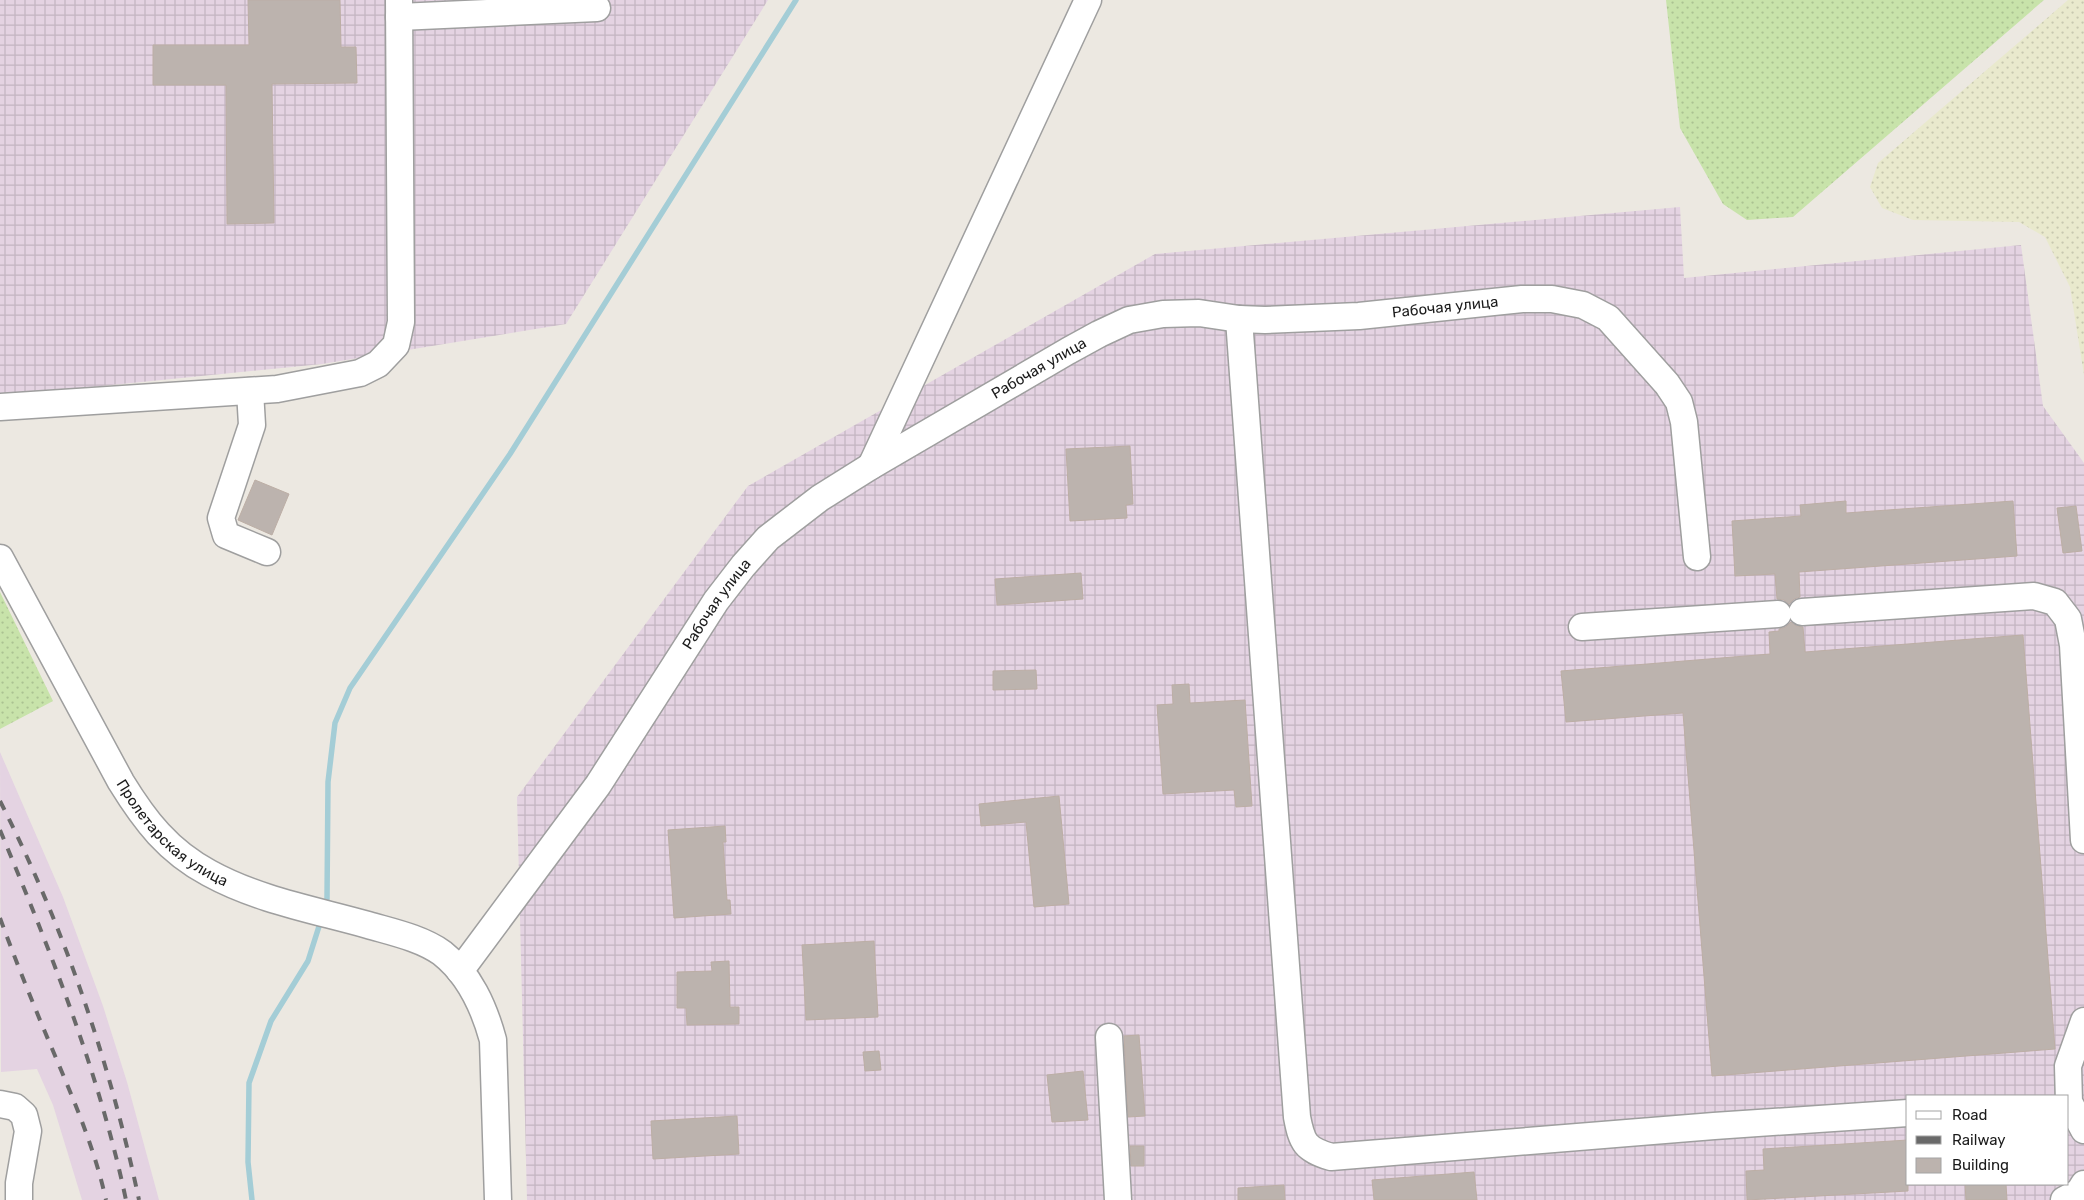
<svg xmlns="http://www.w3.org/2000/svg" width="2084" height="1200" font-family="Rubik,sans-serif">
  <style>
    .industrial { fill: url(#industrial-grid); fill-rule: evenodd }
    .railway { fill: #e4d3e2 }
    .farmland { fill: url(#farmland-dots) }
    .grass { fill: url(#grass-dots) }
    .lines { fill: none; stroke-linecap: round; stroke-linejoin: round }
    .stream { stroke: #a4cdd6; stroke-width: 5.5 }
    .building { fill: #bcb3ae; stroke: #bcaea5 }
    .minor-casing { stroke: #9f9f9f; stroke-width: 29 }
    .minor { stroke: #fff; stroke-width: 26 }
    .rail { stroke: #696969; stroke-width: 4; stroke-dasharray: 10 10; stroke-linecap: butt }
    .labels { text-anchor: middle; stroke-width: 4; stroke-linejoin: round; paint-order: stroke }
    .street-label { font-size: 15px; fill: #1b1b1b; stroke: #fff }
  </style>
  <defs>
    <pattern id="industrial-grid" width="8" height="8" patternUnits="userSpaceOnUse" patternTransform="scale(1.25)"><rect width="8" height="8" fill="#e4d3e2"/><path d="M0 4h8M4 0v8" fill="none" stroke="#c3b5c1"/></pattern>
    <pattern id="farmland-dots" width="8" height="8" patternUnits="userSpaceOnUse" patternTransform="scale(1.25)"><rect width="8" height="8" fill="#e9e9cd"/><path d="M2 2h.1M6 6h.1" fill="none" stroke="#c7c7af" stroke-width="1.8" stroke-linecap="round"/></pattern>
    <pattern id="grass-dots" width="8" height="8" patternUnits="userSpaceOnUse" patternTransform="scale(1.25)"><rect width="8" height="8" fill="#c8e3aa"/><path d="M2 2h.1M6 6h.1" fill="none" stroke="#abc292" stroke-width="1.8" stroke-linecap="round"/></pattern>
  </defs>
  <rect width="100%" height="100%" fill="#ece8e1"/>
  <path class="industrial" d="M0,0H768L566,324L322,364L32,393L0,394Z
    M1680,207L1684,278L2021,245L2043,406L2084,463V1200H527L517,797L748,486L1155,254ZM1908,1096H2068V1184H1908Z"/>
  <path class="railway" d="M0,752L63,897L103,1006L127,1082L159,1200H82L53,1105L37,1069L1,1072Z"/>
  <path class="farmland" d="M2068,0H2084V375L2070,287L2045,237L2019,222L1913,220L1882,208L1870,187L1878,163Z"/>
  <path class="grass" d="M1666,0H2044L1793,217L1747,220L1723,204L1680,128Z
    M0,592L53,701L0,729Z"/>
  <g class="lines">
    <path class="stream" d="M325,907L327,899L328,782L335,723L350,688L510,454L796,0
      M252,1200L248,1162L249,1083L271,1021L308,961L321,920"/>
  </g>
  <path class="building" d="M248,0H340L341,47H356L357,83L272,84L274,223L227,224L226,85H153V45H249Z
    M1130,446L1133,504L1126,505L1127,518L1070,521L1066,449Z
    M255,480L289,494L272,535L238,520Z
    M1846,501V513L2013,501L2017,556L1799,572L1800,597L1794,599L1789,604L1784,600L1777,599L1775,574L1735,576L1732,521L1801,516L1800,505Z
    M2076,506L2082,551L2063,553L2057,508Z
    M1081,573L1083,599L997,605L995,579Z
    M1791,622L1796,626L1803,627L1805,652L2023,635L2055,1049L1712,1076L1683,713L1566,722L1561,671L1770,654L1769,632L1779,631V629L1786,627Z
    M1036,670L1037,689L993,690V671Z
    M1189,684L1190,703L1245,700L1252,806L1236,807L1234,790L1163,794L1157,705L1173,704L1172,685Z
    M1059,796L1069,904L1034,907L1026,822L981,826L979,804Z
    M725,826L726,842H723L727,900H730L731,914L674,918L668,830Z
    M874,941L878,1017L806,1020L802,945Z
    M729,961L730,1007H739V1024L687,1025L686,1008H677V972L712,971L711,962Z
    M1139,1035L1145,1116L1128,1117L1124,1036Z
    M879,1051L881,1070L865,1071L863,1052Z
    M1083,1071L1088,1120L1052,1122L1047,1075Z
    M737,1116L739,1154L653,1159L651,1121Z
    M1908,1140V1191L1747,1200L1746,1171L1764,1170L1763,1149Z
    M1130,1146H1144V1166H1131Z
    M1474,1172L1477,1200H1374L1372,1180Z
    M1965,1184H2006L2007,1200H1966Z
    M1284,1185L1285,1200H1238V1188Z"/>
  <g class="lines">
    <defs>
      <g id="minor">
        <path d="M399,17L597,8"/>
        <path d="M1239,319L1297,1117C1302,1143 1305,1149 1331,1157L1714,1126L1908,1113"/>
        <path d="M250,391L252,425L221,518L226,535L267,552"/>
        <path d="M0,407L277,389L360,373L378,364L396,345L401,322L399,0"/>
        <path d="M871,466L1088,0"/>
        <path id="s1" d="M0,558L121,782C145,821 168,851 209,873C258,900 315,910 368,925C392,932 421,938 442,953C470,975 484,1007 493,1040L498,1200"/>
        <path d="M1802,612L2034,596L2055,602L2068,619L2073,645L2084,840"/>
        <path d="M1582,627L1778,614"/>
        <path id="s2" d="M460,971L598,785L716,601L743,566L768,538L820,498L871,466L1068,351L1099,334L1129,320L1163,314L1199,313L1239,319L1265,320L1359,316L1522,299H1552L1583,305L1608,318L1667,384L1679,402L1684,422L1697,557"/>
        <path d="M2084,1021L2068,1066L2069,1102L2084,1130"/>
        <path d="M1109,1037L1118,1200"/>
        <path d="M0,1104L15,1107L24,1115L28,1131L19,1183V1200"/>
        <path d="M2064,1200L2079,1192L2084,1184"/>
      </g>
    </defs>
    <use href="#minor" class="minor-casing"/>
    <use href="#minor" class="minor"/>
    <path class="rail" d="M0,801C64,927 110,1062 139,1200
      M0,830C50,950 99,1072 126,1200
      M0,918C14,956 29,994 45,1032C68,1087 93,1141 106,1200"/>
  </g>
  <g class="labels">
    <g class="street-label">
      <text dy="5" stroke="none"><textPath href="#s2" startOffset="1272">Рабочая улица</textPath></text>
      <text dy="5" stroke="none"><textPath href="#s2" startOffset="852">Рабочая улица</textPath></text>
      <text dy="5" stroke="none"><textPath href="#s2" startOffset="448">Рабочая улица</textPath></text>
      <text dy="5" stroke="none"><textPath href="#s1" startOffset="328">Пролетарская улица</textPath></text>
    </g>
  </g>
  <rect x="1906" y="1095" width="162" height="90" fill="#ffffff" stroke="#a4a4a4"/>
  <rect x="1916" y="1111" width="25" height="8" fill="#ffffff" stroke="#a4a4a4"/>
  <text x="1952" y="1120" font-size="15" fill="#1b1b1b">Road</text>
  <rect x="1916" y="1136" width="25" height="8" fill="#696969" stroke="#a4a4a4"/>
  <text x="1952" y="1145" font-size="15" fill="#1b1b1b">Railway</text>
  <rect x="1916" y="1158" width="25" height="15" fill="#bcb3ae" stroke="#a4a4a4"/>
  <text x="1952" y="1170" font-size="15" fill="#1b1b1b">Building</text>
</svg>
